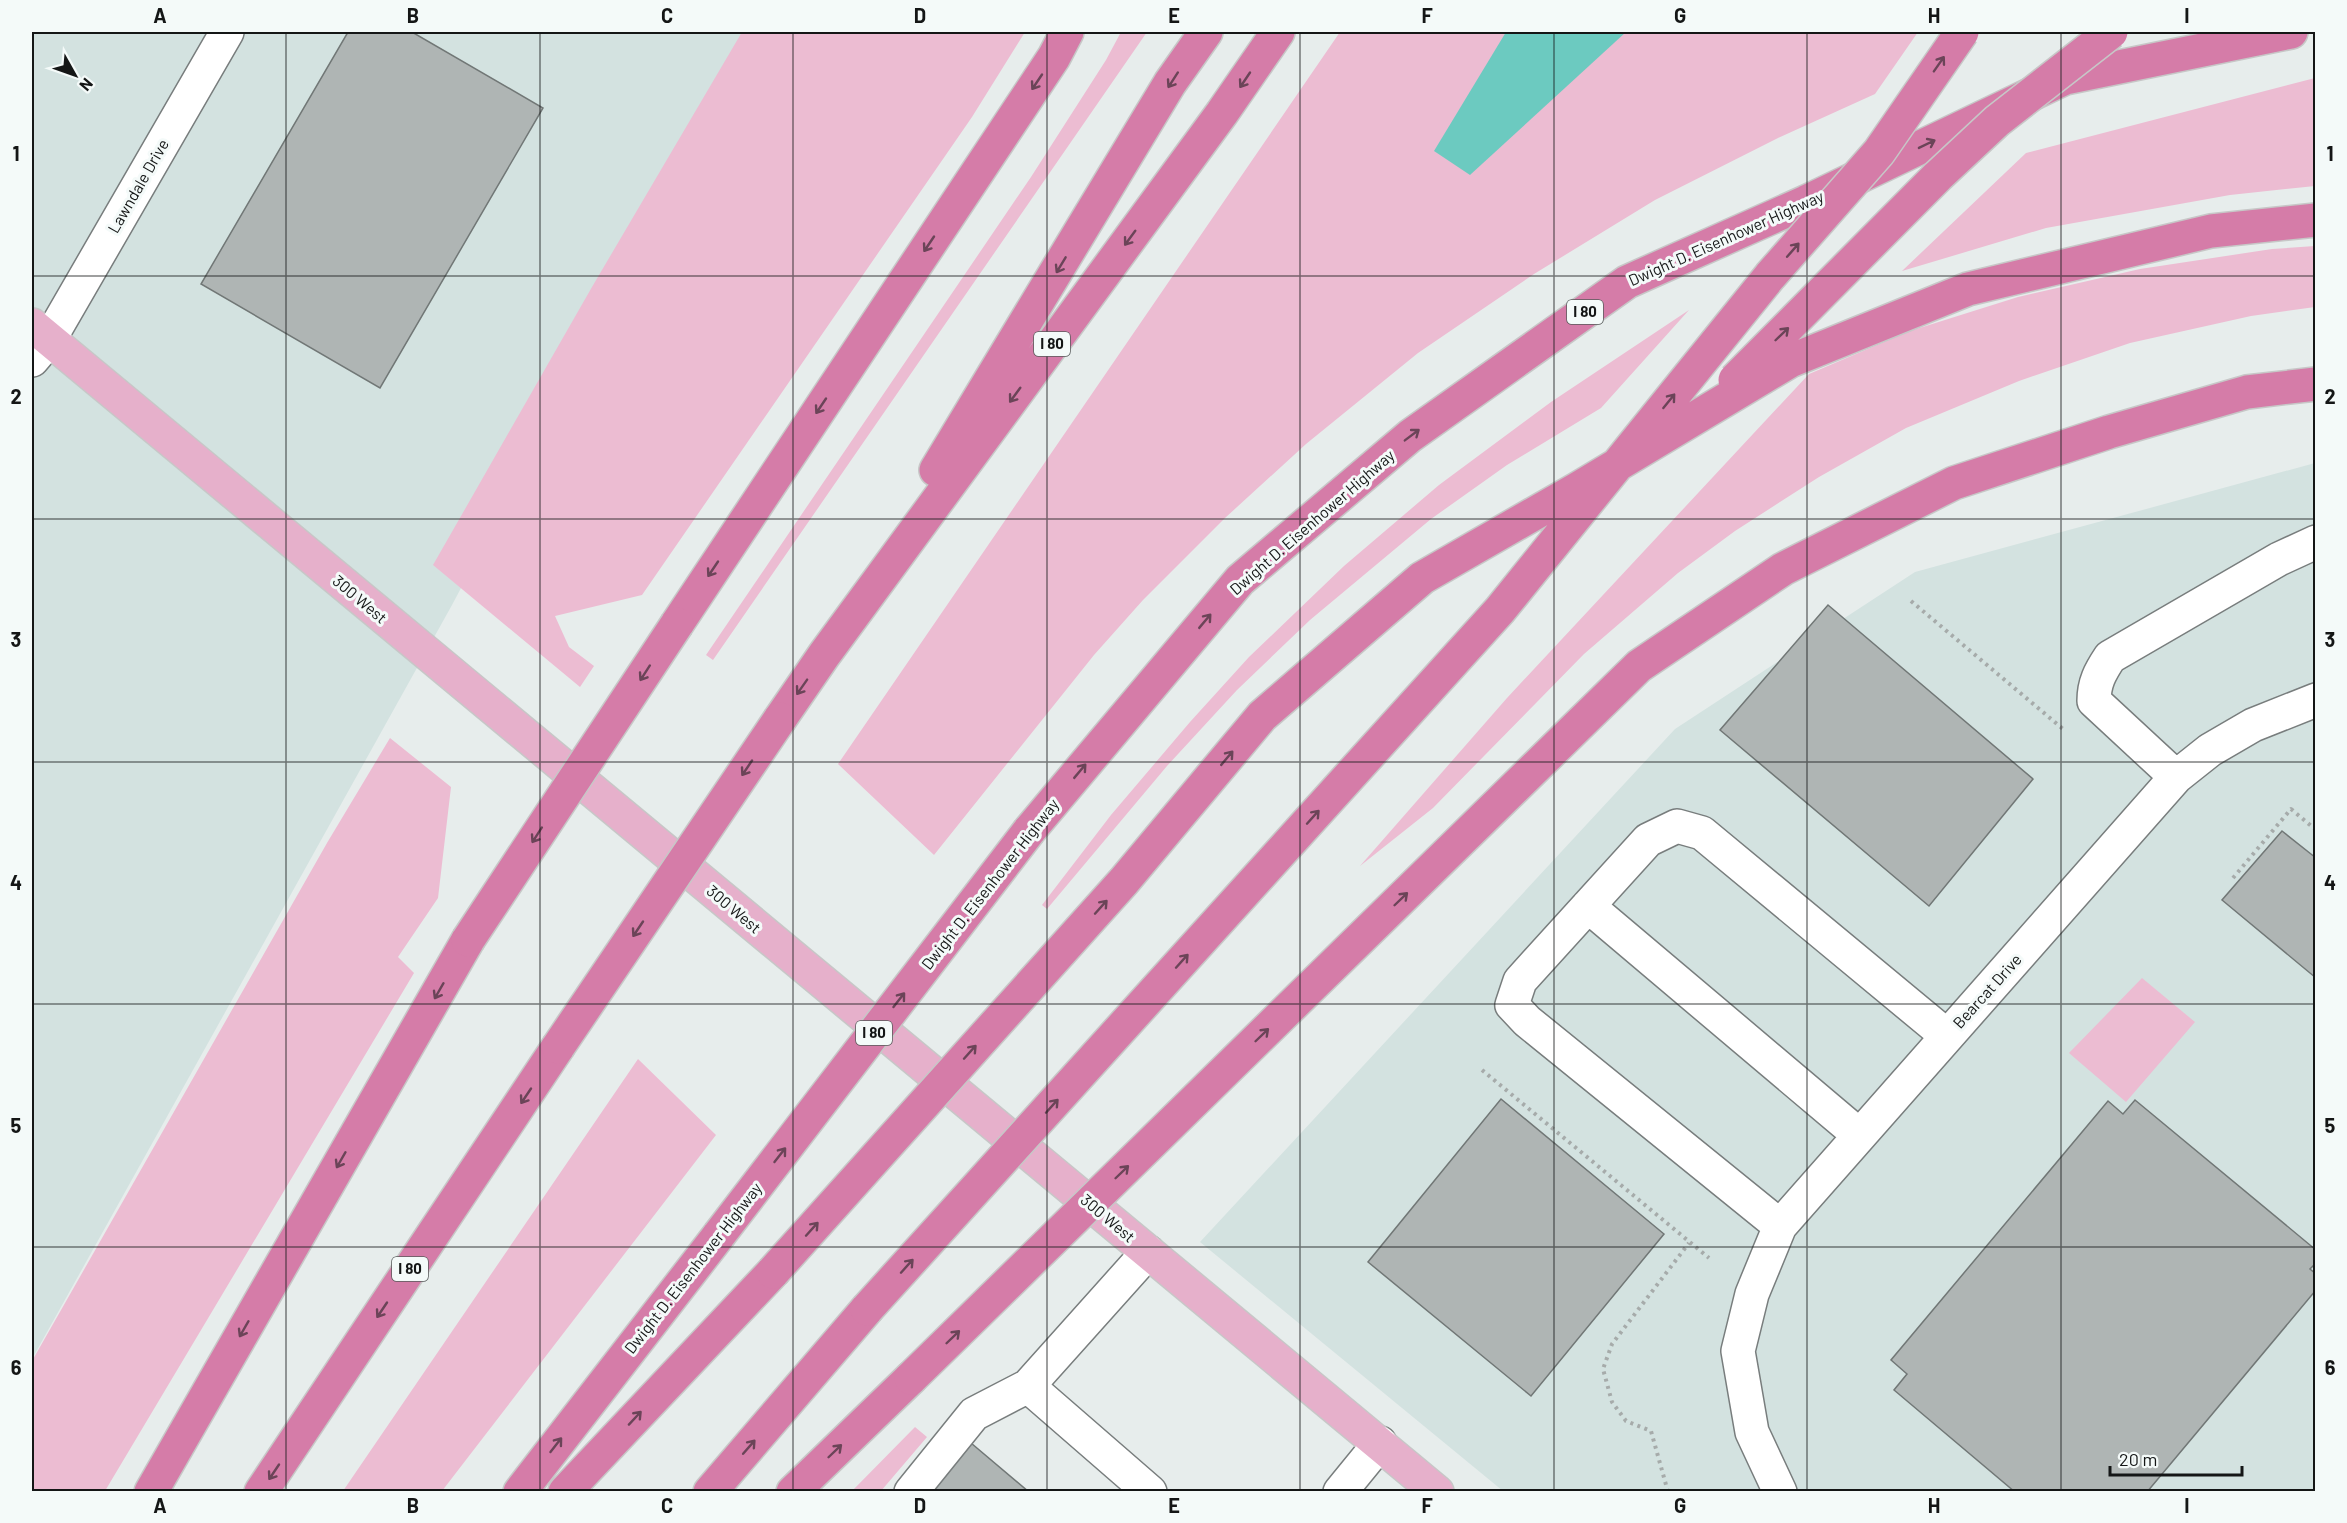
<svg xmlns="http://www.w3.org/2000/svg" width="2347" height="1523" font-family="Barlow,sans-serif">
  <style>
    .built { fill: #d3e2e0 }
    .green { fill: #ecbcd2 }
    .water { fill: #6ccac0 }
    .building { fill: #afb5b4; stroke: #717776; stroke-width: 1.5 }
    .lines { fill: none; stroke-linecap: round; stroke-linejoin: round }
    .minor-casing { stroke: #787d7d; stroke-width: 36 }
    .major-casing { stroke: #c7c7c7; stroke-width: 36 }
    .highway-casing { stroke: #c7c7c7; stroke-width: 36 }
    .path { stroke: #a6abaa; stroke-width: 4; stroke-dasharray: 3 4.5; stroke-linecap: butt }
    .minor { stroke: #fff; stroke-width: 33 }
    .major { stroke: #e6b0cb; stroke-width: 33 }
    .highway { stroke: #d57ca8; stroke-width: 33 }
    .highway-bridge-casing { stroke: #c7c7c7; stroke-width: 36; stroke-linecap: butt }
    .highway-bridge { stroke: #d57ca8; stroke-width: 33 }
    .oneway { stroke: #6b4458 }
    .grid { fill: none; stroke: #141616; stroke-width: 1.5; stroke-opacity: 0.55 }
    .labels { text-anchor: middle; stroke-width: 6; stroke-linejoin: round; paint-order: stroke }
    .shield { fill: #f4faf9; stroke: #575a5a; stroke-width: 1.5 }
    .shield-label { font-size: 15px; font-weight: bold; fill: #141616 }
    .street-label { font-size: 16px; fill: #141616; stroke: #f4faf9 }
    .neatline { fill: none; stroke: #141616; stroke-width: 2 }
    .grid-label { font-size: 20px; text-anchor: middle; font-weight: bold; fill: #141616 }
  </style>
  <rect width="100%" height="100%" fill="#e7edec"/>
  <path class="built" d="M32,32H757L452,605L32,1359Z
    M2315,463V1491H1503L1200,1242L1675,729L1915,572Z"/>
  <path class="green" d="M742,32H1025L972,117L642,595L555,616L569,647L594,666L580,687L433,565L592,287Z
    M1121,32H1147L713,660L706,655L1031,177L1106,60Z
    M1340,32H1918L1875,94L1778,138L1655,200L1534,274L1418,353L1306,444L1225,518L1143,600L1094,655L934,855L838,764Z
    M2315,78V186L2230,195L2046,228L1902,271L2026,153Z
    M2315,246V307L2251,316L2130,343L2019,381L1906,428L1819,477L1735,531L1678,573L1584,654L1433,808L1360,866L1507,698L1809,374L1910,331L2018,297L2140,269L2272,249Z
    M1689,310L1601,408L1507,465L1431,519L1310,620L1237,690L1167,766L1047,909L1042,905L1111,815L1190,722L1249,657L1344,566L1439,485L1551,402Z
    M390,738L451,787L438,898L398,957L414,973L105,1491H32V1361L327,843Z
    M2142,978L2195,1022L2126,1102L2069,1053Z
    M638,1059L716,1135L442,1491H343Z
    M915,1427L927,1437L881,1491H852Z"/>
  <path class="water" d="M1506,32H1626L1470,175L1434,151Z"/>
  <path class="building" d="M348,32H412L543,108L380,388L201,284Z
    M1828,605L2033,779L1929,906L1720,730Z
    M2282,831L2316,858V978L2222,900Z
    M1501,1099L1664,1234L1531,1396L1368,1262Z
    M2135,1100L2316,1250V1263L2310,1269L2316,1274V1290L2147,1492H2015L1894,1390L1907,1374L1891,1360L2108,1101L2123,1114Z
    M971,1443L1029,1492H930Z"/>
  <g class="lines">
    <defs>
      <path id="minor" d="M32,360L49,340L227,32
        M2176,777L2094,701C2094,683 2100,672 2110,657L2279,559L2316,542
        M1588,906L1859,1135
        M1780,1226L1527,1021L1512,1005L1520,981L1648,840L1677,826L1702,833L1947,1036
        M1148,1252L1028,1386L1150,1492
        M911,1492L974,1414L1028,1386
        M1340,1492L1380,1443
        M1780,1492L1752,1432L1738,1351L1752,1294L1780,1226L2176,777L2210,750L2253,725L2316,700"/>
      <path id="major" d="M32,325L1437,1492"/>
      <path id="highway" d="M936,470L1170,83L1206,32
        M677,624L1054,57L1067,32
        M780,719L824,655L1222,113L1278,32
        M1029,831L1240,580L1410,436L1627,282L1806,202L2065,78L2291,32
        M151,1492L468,940
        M261,1492L558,1047
        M520,1492L719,1235
        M565,1492L773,1272
        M710,1492L867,1309
        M793,1492L911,1378"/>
    </defs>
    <use href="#minor" class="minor-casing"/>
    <use href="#major" class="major-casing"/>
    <use href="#highway" class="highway-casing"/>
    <path class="path" d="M1911,601L2063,729
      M2233,878L2291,809L2316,830
      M1482,1070L1709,1258
      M1668,1492L1651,1431L1626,1421L1612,1402L1603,1369L1612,1344L1689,1243"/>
    <use href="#minor" class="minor"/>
    <use href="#major" class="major"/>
    <use href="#highway" class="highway"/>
    <defs>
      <path id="highway-bridge" d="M1735,380L1938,176L1997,121L2111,32
        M468,940L677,624
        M558,1047L780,719
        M719,1235L1029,831
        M773,1272L1124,881L1262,716L1422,578L1577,489L1790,361L1968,289L2211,231L2316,220
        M867,1309L1500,610L1770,276L1879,152L1962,32
        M911,1378L1639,666L1783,569L1954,483L2109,432L2247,392L2316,384"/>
    </defs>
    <use href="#highway-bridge" class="highway-bridge-casing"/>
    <use href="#highway-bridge" class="highway-bridge"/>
  </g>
  <defs><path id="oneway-shaft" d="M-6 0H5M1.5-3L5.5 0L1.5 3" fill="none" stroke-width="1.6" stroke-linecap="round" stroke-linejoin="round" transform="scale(1.5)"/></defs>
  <g class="oneway">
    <use href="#oneway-shaft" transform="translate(1939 64) rotate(-55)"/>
    <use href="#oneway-shaft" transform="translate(1173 80) rotate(123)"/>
    <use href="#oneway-shaft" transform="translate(1245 80) rotate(124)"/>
    <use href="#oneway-shaft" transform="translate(1037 82) rotate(124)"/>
    <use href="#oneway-shaft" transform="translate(1927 144) rotate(-26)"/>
    <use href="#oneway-shaft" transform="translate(1130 238) rotate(126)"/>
    <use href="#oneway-shaft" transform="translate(929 244) rotate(124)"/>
    <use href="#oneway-shaft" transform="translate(1793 250) rotate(-49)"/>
    <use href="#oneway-shaft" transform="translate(1061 265) rotate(121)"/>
    <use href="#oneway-shaft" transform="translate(1782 334) rotate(-44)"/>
    <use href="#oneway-shaft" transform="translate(1015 395) rotate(126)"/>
    <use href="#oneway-shaft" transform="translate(1669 401) rotate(-51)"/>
    <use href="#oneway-shaft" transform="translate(821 406) rotate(124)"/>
    <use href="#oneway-shaft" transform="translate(1412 435) rotate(-37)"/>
    <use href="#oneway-shaft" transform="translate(713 569) rotate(124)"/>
    <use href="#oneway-shaft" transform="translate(1205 621) rotate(-50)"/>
    <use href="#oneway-shaft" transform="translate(645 673) rotate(123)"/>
    <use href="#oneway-shaft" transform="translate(802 687) rotate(125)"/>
    <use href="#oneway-shaft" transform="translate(1227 758) rotate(-50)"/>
    <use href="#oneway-shaft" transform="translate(747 768) rotate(124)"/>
    <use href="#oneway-shaft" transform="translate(1080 771) rotate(-50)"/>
    <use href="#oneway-shaft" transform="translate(1313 817) rotate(-48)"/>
    <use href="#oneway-shaft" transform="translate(537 835) rotate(123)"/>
    <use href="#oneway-shaft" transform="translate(1401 899) rotate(-44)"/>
    <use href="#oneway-shaft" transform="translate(1101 907) rotate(-48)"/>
    <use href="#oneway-shaft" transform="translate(638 929) rotate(124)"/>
    <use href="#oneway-shaft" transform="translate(1182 961) rotate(-48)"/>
    <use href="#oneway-shaft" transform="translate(439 991) rotate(120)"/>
    <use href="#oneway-shaft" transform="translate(899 1000) rotate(-52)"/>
    <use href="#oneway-shaft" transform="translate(1262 1035) rotate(-44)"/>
    <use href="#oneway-shaft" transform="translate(970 1052) rotate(-48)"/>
    <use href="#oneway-shaft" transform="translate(526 1096) rotate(124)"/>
    <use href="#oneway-shaft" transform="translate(1052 1106) rotate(-48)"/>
    <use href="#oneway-shaft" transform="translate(780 1155) rotate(-52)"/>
    <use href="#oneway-shaft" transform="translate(341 1160) rotate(120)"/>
    <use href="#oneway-shaft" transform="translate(1122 1172) rotate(-44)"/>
    <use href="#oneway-shaft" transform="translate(812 1229) rotate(-48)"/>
    <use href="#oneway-shaft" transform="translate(907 1266) rotate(-48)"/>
    <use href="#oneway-shaft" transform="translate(382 1310) rotate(124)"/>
    <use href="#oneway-shaft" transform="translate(244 1329) rotate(120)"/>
    <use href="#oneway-shaft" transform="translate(953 1337) rotate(-44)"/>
    <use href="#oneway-shaft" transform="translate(635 1418) rotate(-47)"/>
    <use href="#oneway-shaft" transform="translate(556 1445) rotate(-52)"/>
    <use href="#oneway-shaft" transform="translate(749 1447) rotate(-49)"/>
    <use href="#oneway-shaft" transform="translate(835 1451) rotate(-44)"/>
    <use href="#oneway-shaft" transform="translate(274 1472) rotate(124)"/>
  </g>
  <path class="grid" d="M286,32V1492M540,32V1492M793,32V1492M1047,32V1492M1300,32V1492M1554,32V1492M1807,32V1492M2061,32V1492M32,276H2316M32,519H2316M32,762H2316M32,1004H2316M32,1247H2316"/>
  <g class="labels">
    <g class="shield">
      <rect x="1567" y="300" width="36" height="24" rx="4.5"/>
      <rect x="1034" y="332" width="36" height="24" rx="4.5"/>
      <rect x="856" y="1021" width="36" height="24" rx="4.5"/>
      <rect x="392" y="1257" width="36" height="24" rx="4.5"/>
    </g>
    <g class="shield-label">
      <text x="1585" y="317">I 80</text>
      <text x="1052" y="349">I 80</text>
      <text x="874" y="1038">I 80</text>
      <text x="410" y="1274">I 80</text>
    </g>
    <g class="street-label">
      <text transform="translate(138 186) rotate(-60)" y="6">Lawndale Drive</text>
      <text transform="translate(1726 238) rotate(-24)" y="6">Dwight D. Eisenhower Highway</text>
      <text transform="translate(1312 522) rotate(-41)" y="6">Dwight D. Eisenhower Highway</text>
      <text transform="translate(360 599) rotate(40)" y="6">300 West</text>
      <text transform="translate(990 884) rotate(-52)" y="6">Dwight D. Eisenhower Highway</text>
      <text transform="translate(734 909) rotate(40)" y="6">300 West</text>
      <text transform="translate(1987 991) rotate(-48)" y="6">Bearcat Drive</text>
      <text transform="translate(1108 1218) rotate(40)" y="6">300 West</text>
      <text transform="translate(693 1268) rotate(-52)" y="6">Dwight D. Eisenhower Highway</text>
    </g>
  </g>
  <rect width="2347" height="1523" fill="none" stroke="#f4faf9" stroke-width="66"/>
  <g transform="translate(75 75) rotate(130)" stroke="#f4faf9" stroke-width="4.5" paint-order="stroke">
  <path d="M0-4.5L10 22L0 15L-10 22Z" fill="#141616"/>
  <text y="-9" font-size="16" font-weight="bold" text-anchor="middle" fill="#141616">N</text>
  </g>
  <path d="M2110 1466v9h132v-9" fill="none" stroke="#141616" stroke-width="3"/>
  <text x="2119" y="1466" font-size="18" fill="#141616" stroke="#f4faf9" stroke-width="4.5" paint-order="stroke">20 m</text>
  <rect x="33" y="33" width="2281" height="1457" class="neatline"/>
  <g class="grid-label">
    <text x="160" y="23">A</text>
    <text x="413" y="23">B</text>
    <text x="667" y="23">C</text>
    <text x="920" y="23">D</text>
    <text x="1174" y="23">E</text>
    <text x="1427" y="23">F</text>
    <text x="1680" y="23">G</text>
    <text x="1934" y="23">H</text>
    <text x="2187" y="23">I</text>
    <text x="16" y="161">1</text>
    <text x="2330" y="161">1</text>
    <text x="16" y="404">2</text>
    <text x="2330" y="404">2</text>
    <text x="16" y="647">3</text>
    <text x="2330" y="647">3</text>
    <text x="16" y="890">4</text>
    <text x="2330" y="890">4</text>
    <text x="16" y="1133">5</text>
    <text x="2330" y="1133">5</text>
    <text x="16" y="1375">6</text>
    <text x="2330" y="1375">6</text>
    <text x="160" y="1513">A</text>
    <text x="413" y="1513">B</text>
    <text x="667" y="1513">C</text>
    <text x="920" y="1513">D</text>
    <text x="1174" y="1513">E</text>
    <text x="1427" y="1513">F</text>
    <text x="1680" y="1513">G</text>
    <text x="1934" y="1513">H</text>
    <text x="2187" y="1513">I</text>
  </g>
</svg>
